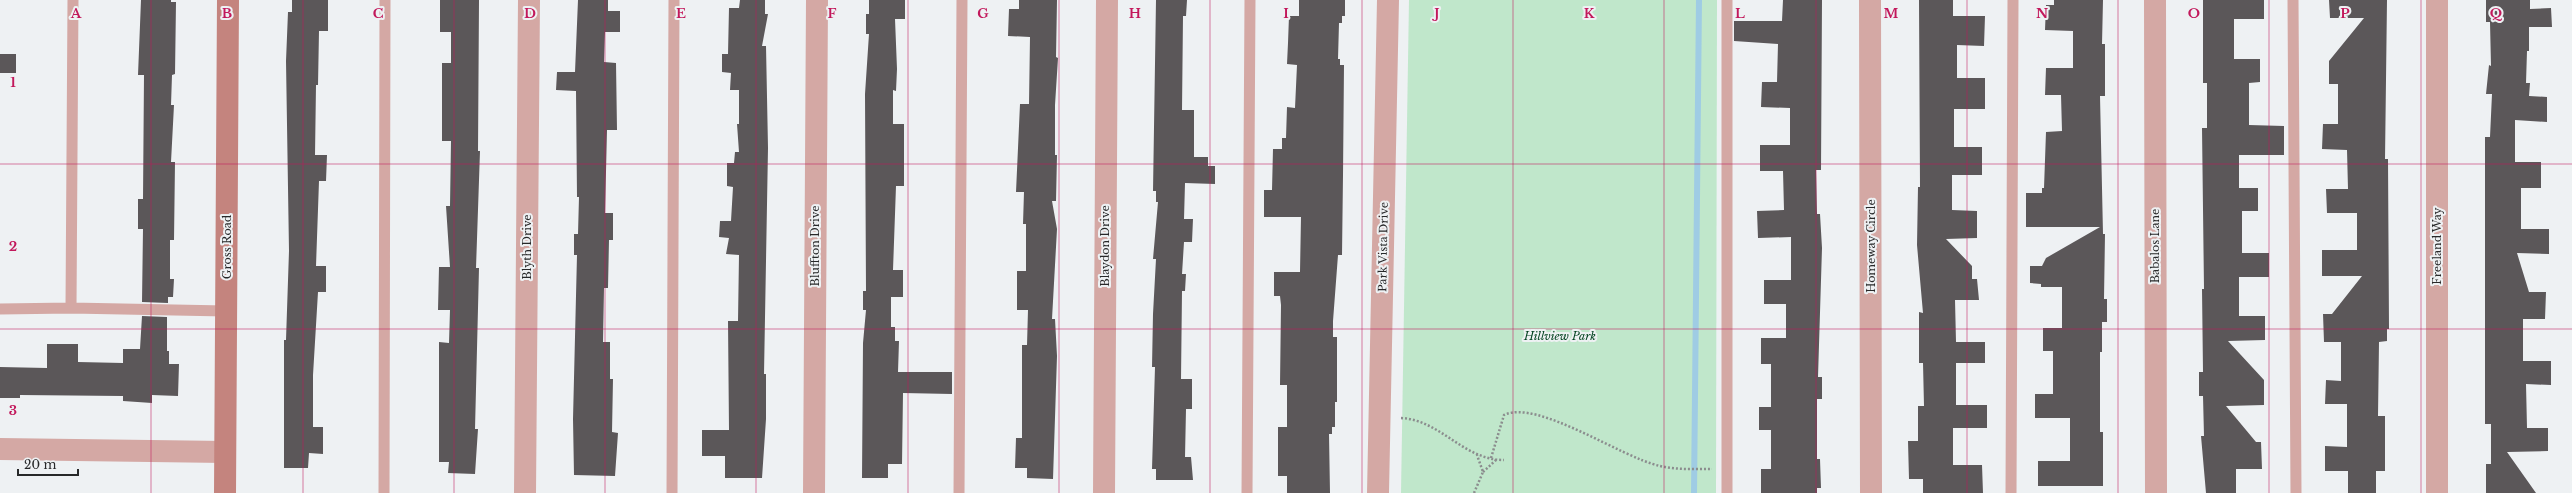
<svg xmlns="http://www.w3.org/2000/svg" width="2572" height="493" font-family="'Libre Baskerville',serif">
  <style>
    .green { fill: #c0e7cb }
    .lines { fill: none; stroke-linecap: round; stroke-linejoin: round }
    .stream { stroke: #9fcce4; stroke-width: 6 }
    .building { fill: #5b5759 }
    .path { stroke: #8b8d8e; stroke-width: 2.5; stroke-dasharray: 2 2; stroke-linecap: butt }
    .lane { stroke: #d4a8a4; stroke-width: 11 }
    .street { stroke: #d4a8a4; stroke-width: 22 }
    .secondary { stroke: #c4847e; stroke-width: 22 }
    .grid { fill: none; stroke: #c2185b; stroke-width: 1; stroke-opacity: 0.55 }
    .labels { text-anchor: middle; stroke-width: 4; stroke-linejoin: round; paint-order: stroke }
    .street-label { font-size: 11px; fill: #272829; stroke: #eef1f3 }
    .park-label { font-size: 11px; font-style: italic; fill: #00421f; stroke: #eef1f3 }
    .grid-label { font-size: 13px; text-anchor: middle; font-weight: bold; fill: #c2185b; stroke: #eef1f3; stroke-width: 4; stroke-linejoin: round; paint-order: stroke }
  </style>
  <rect width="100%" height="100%" fill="#eef1f3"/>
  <path class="green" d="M1409,0H1717L1716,493H1401Z"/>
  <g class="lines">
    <path class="stream" d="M1694,493L1699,0"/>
  </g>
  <path class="building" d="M141,0H171V2H176L175,74L172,75L171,105H174L171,162H175L174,240H170V279H174L173,297H168V303L142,302L143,229H138V199H143L144,75H138Z
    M292,0H328V31H319L318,85H316L315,155H327L326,181H319L316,266H326V292H318L313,375V427H323V454L309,453L308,468H284V340H286L289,251L286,61L288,12H292Z
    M440,0H479L478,151H480L476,268H479L475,429H478L475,474L448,473L449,462H439V342L449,343L450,310H438L439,267H450L446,206H450L451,141H442V63H451V32H440Z
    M578,0H608V11H620V32H605L604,62L616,63L617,130H607L605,213H613V240H609L608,288H604L603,342H610V379H613L612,432L618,433L615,476L574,475L573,419L577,255H574V234H578L579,197H577L576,91L556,90L557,72H575Z
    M740,0H765V14H768L762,46H766L768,148L764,374H766V419L762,478H725V456H702V430H729L728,321H738L739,255L726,254L729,238L719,237L720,221H731L733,187L727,186V163H734L735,152H739L737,124H739V90H730L731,73L722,72V54H728L729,8H739Z
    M869,0H905V19H895L897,69L896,91L893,90V124H904V186H896L893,270H903V297H891V327H895V341H899L898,372H952V394L903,393L902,464H888V478H862L863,343L866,310H863V291H866L865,94L869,34H866V14H869Z
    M1019,0H1057L1056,57L1058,58L1055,105V155H1057L1056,201H1052L1057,229L1052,319H1055L1057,356L1053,479L1027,478V468H1015L1016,438H1022V345H1027L1028,310H1017V271H1026V224H1023L1024,192H1016L1020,104H1029L1030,37L1008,36L1009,9H1019Z
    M1156,0H1187L1186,16H1183L1182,110H1194V157H1208V166H1215V184L1185,183L1184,219H1193L1192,242H1184L1182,274H1186L1185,291H1182L1181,379H1192V409H1186L1185,457H1191L1193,480H1156V469H1152L1155,367H1152L1153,314L1156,259H1153L1158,202H1156V191H1153Z
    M1299,0H1345V16H1342V23H1339L1338,59H1340V65H1344L1343,175L1342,255H1338L1333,321V337H1337V402H1335V427H1332V434H1329L1330,493H1287V476H1278V427H1287V385H1280L1281,305L1280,296H1274V272H1300L1301,217H1264V190H1272L1273,149H1282V138H1286L1287,107L1295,108L1297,65L1287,64L1288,43L1289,16H1299Z
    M1783,0H1822L1821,170H1816L1817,214H1820L1822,248L1818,377H1822V399H1817V459H1820L1821,488H1817V493H1761V469H1771V430H1759V407H1771V364H1761V338H1786V304H1764V280H1791V237L1758,238L1757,211L1784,210L1783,171H1760V145H1790V108L1761,107L1762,82H1777L1778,44L1734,41V21H1782Z
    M1919,0H1953V16H1985L1984,46L1957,45V78H1985V109H1954V147H1982V175H1952V210L1977,211V238L1946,239L1972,266V279H1977L1979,300H1955L1956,342H1985V363H1956V405H1987V428H1953V465H1982L1983,493H1923V479H1909L1908,441H1918V406H1924L1923,363H1919V312L1923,313L1917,245L1918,187H1920Z
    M2054,0H2103L2102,44H2105V96H2100L2103,234H2105L2104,299H2107V322H2102V352H2100V432H2103V486H2038V461H2070V418H2035V394H2053V351H2043V328H2062V287H2041V284L2030,283V266H2042L2046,258L2100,227H2026V193H2042V188H2044L2046,132L2062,131L2061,95H2045L2046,68H2073V31L2045,30L2046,5H2054Z
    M2203,0H2264V19H2234V59H2260V82L2249,83V125L2284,126V155H2239V188H2258V211H2242V253H2269V277H2239V316H2265V340L2228,341L2264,380V405L2226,406L2256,442H2261L2262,469H2236V493H2206L2201,436H2204L2203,396H2199V372H2203L2202,289H2204L2202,128H2207V83H2203Z
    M2329,0H2387L2385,159H2388L2389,329H2387V341L2379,342L2378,416H2385V471H2376V493H2348V471H2325V446L2347,447V404H2325L2326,380L2341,381V342H2324L2323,314H2332L2362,276H2322V250H2357V213H2327L2326,189H2348L2347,150L2322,149L2323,124H2338V84H2329V61L2364,18H2330Z
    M2486,0H2530V9L2551,8L2552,27H2529V51H2527L2526,83H2530L2529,96L2547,97V122L2515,120V162H2541V188H2521V229H2549V254L2517,253L2529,292H2546L2545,319H2523V361H2551V385L2526,384L2527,428H2548V451L2507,452L2536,493H2486V464H2491V424H2485V137H2490L2492,94H2486L2489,65L2491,66L2490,22H2486Z
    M0,54H16V73H0Z
    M142,316L167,317V351H169V364H179L178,396L152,395V403L123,401V396L20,395V398H0V367L47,368V344H78V362L123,363V349H140Z"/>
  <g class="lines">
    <path class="path" d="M1401,418C1441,420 1463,460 1504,460
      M1491,458L1504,415C1538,399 1620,457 1660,466C1677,470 1695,469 1712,469
      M1483,472L1496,460
      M1474,493L1483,472L1477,455"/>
    <path class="lane" d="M2293,0L2296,493
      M71,308L226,311
      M0,309L71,308L73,0
      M384,493L385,0
      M672,493L674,0
      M959,493L962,0
      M1247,493L1250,0
      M1727,493V0
      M2011,493L2013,0"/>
    <path class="street" d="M1870,0L1871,493
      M2155,0L2156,493
      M2437,0V493
      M0,449L225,452
      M525,493L529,0
      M814,493L817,0
      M1104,493L1107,0
      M1378,493L1388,0"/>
    <path class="secondary" d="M225,493L228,0"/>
  </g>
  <path class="grid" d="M151,0V493M303,0V493M454,0V493M605,0V493M756,0V493M908,0V493M1059,0V493M1210,0V493M1362,0V493M1513,0V493M1664,0V493M1816,0V493M1967,0V493M2118,0V493M2269,0V493M2421,0V493M0,164H2572M0,329H2572"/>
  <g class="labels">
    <g class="street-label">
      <text transform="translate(815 246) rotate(-90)" y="4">Bluffton Drive</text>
      <text transform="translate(1105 246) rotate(-90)" y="4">Blaydon Drive</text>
      <text transform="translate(1871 246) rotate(-90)" y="4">Homeway Circle</text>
      <text transform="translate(2155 246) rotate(-90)" y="4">Babalos Lane</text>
      <text transform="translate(2437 246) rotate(-90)" y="4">Freeland Way</text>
      <text transform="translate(227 247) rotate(-90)" y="4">Gross Road</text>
      <text transform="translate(527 247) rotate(-90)" y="4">Blyth Drive</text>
      <text transform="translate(1383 247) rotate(-89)" y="4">Park Vista Drive</text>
    </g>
    <g class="park-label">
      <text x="1560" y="340">Hillview Park</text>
    </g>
  </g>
  <g class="grid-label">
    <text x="76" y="18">A</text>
    <text x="227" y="18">B</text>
    <text x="378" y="18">C</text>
    <text x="530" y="18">D</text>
    <text x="681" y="18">E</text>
    <text x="832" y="18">F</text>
    <text x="983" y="18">G</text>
    <text x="1135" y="18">H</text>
    <text x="1286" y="18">I</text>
    <text x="1437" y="18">J</text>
    <text x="1589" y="18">K</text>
    <text x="1740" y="18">L</text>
    <text x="1891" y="18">M</text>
    <text x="2042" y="18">N</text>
    <text x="2194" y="18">O</text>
    <text x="2345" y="18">P</text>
    <text x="2496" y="18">Q</text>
    <text x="13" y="87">1</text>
    <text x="13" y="251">2</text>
    <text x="13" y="415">3</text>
  </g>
  <path d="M18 469v6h60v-6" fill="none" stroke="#272829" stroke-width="2"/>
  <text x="24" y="469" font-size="12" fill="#272829" stroke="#eef1f3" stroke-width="3" paint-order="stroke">20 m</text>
</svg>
